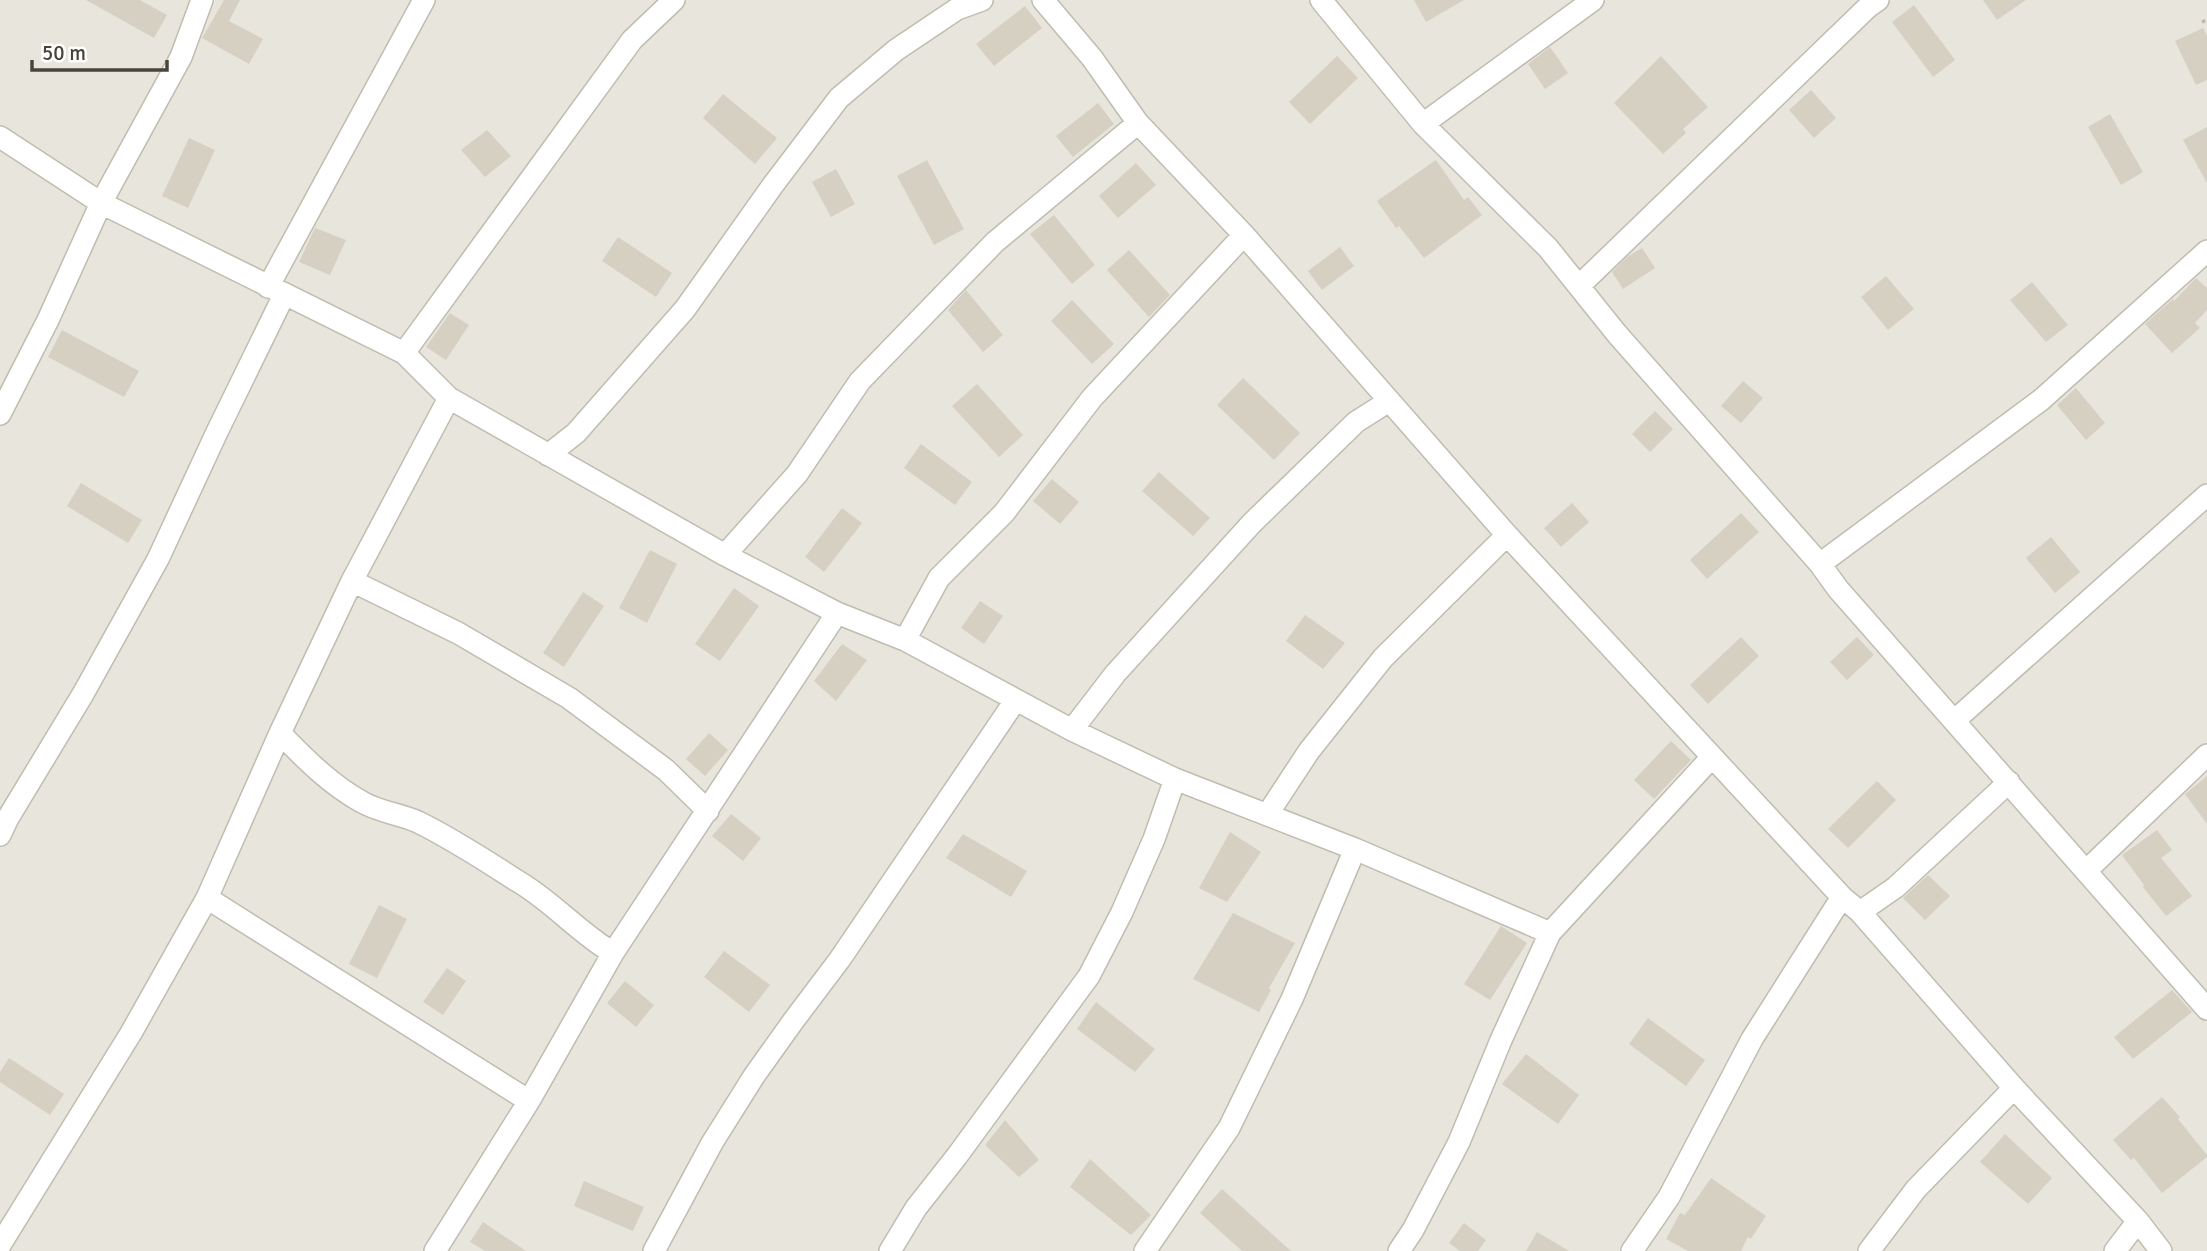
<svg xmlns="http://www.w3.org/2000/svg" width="2207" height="1251" font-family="Signika,sans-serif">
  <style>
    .residential { fill: #e8e5dc }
    .building { fill: #d6d0c3 }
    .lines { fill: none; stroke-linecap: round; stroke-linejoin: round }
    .minor-casing { stroke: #c0bcb0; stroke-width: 24 }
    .path { stroke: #c0b8a3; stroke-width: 3.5; stroke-dasharray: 3.5 3.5; stroke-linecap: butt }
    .minor { stroke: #fff; stroke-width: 21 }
  </style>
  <rect width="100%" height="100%" fill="#f5f3ed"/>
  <path class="residential" d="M0,0H2207V1251H0Z"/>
  <path class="building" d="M86,0H140L167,15L154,38Z
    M224,0H240L229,21L263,39L249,64L202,38Z
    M1414,0H1464L1426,22Z
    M1983,0H2026L1997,20Z
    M1914,5L1955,60L1933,77L1892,22Z
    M1025,6L1042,28L994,66L976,44Z
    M2203,28L2207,36V80L2196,85L2175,41Z
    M1550,47L1568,73L1545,89L1528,64Z
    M1337,56L1358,78L1310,124L1289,102Z
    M1661,56L1708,107L1683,129L1686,133L1663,154L1614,103Z
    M1811,90L1836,118L1814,138L1789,110Z
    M723,94L777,138L755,164L703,118Z
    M1098,103L1114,124L1073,157L1056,136Z
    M2110,114L2143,172L2121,185L2088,127Z
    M2207,127V183L2183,140Z
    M487,130L511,156L485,177L461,150Z
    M189,138L215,150L188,208L162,196Z
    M927,160L964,229L934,245L897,176Z
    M1436,160L1464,200L1468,197L1482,215L1424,258L1399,226L1396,228L1377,201Z
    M1136,163L1156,185L1118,218L1099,196Z
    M836,169L855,204L831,217L812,182Z
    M1054,215L1095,265L1072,284L1030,234Z
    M315,228L346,240L330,275L299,262Z
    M618,237L672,273L656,297L602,261Z
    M1340,247L1354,266L1322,290L1308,271Z
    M1642,248L1655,268L1623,289L1612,272L1627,257Z
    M1129,250L1170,295L1149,317L1107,270Z
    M1886,276L1914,309L1888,330L1861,297Z
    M2196,278L2207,288V310L2195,323L2200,328L2172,353L2145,324L2173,299L2174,301Z
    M2032,282L2068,325L2046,342L2010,300Z
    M966,290L1003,335L983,352L948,310Z
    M1072,300L1114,344L1092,364L1051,321Z
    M450,313L469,325L446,360L426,347Z
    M62,330L139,371L124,397L48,357Z
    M1243,378L1300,433L1274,460L1217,405Z
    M1743,381L1763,398L1741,423L1721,406Z
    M977,384L1023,435L999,457L952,406Z
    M2076,388L2105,423L2086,440L2057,405Z
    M1655,411L1673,429L1650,452L1632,434Z
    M921,444L972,482L955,505L904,468Z
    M1159,472L1210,518L1193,536L1142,491Z
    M1052,479L1079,502L1060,524L1033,501Z
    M81,483L142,520L128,543L67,506Z
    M1572,503L1589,522L1561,547L1544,528Z
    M842,508L862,523L824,572L805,557Z
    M1741,513L1759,532L1707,579L1690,560Z
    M2051,537L2080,572L2055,593L2026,558Z
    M650,550L677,564L647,623L619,608Z
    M734,588L759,606L720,661L695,644Z
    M583,592L604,606L564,667L543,653Z
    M980,601L1003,616L984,644L961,628Z
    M1305,615L1345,643L1323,669L1286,641Z
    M1741,637L1759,656L1708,704L1690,685Z
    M1857,637L1874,655L1847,680L1830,662Z
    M842,644L867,660L836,701L814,681Z
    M709,733L728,750L705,776L686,759Z
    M1671,741L1691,760L1654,799L1634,780Z
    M2207,776V824L2185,794Z
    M1877,781L1896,800L1848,848L1828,829Z
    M731,814L761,838L743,861L712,836Z
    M2157,830L2172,850L2161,858L2192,896L2166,916L2143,887L2144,885L2122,855Z
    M1230,832L1261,852L1227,902L1199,888Z
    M963,834L1027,871L1011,897L946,858Z
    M1928,875L1950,896L1925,920L1903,898Z
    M379,905L407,919L377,978L349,964Z
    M1233,913L1295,943L1269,988L1271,990L1259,1012L1193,979Z
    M1501,926L1527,943L1490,1000L1464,984Z
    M724,951L770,985L749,1012L704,977Z
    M447,968L466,981L443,1015L423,1002Z
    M625,981L654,1005L636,1027L607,1003Z
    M2172,990L2192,1012L2133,1059L2114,1037Z
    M1096,1002L1155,1049L1135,1072L1077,1029Z
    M1648,1018L1705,1060L1686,1086L1629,1044Z
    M1526,1054L1579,1095L1558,1124L1502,1084Z
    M9,1058L64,1094L50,1115L0,1082V1072Z
    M2162,1097L2180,1117L2178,1119L2207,1155V1157L2162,1193L2134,1158L2131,1160L2113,1140Z
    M1005,1120L1039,1160L1019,1177L985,1145Z
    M2005,1134L2052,1178L2028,1204L1980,1162Z
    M1090,1159L1151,1215L1131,1235L1070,1187Z
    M1711,1178L1766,1216L1751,1239L1748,1237L1741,1251H1688L1666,1239L1680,1213L1685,1215Z
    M584,1181L644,1207L633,1231L574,1206Z
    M1222,1189L1291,1251H1242L1200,1213Z
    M483,1222L526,1251H485L470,1242Z
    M1464,1223L1486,1240L1478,1251H1460L1449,1243Z
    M1537,1232L1569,1251H1526Z"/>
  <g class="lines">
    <defs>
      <path id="minor" d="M1043,0L1092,58L1138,123L1244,235L1507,535L1842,897L1860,912L2014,1088L2138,1221L2161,1251
        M1321,0L1423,124L1548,248L1617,334L1820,564L1838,589L2207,1009
        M1423,124L1593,0
        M0,137L101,203L404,353L449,398L725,555L837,613L905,640L1072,730L1175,779L1355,849L1550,933
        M1579,286L1868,7L1878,0
        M268,287L424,0
        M404,353L632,40L674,0
        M0,414L48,320L101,203L181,57L202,0
        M548,455L576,433L685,309L773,185L839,98L896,50L957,9L982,0
        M725,555L797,474L860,381L995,242L1138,123
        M1820,564L2041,400L2207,251
        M352,581L458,633L569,698L666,770L708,811
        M905,640L939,578L1004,513L1092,398L1244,235
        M1954,721L2207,495
        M1072,730L1115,674L1252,523L1356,422L1389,401
        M280,733C305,759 331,785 362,802C379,812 400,814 418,822C453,839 486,861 519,882C553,902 579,933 613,953
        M1267,815L1309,751L1383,658L1507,535
        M0,835L8,818L83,694L158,559L217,432L284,295
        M2087,870L2207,755
        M207,898L529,1101
        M1860,912L1896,887L2009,782
        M0,1245L131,1033L207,898L280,733L352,581L449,398
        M435,1251L529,1101L613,953L837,613
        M654,1251L712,1143L754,1076L794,1020L840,959L1015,701
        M890,1251L916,1208L957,1156L1089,976L1122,912L1154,839L1175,779
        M1145,1251L1229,1128L1292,999L1355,849
        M1399,1251L1413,1230L1459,1142L1501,1040L1550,933L1712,757
        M1632,1251L1669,1197L1752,1039L1842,897
        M1869,1251L1916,1189L2014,1088
        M2115,1251L2138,1221"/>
    </defs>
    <use href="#minor" class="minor-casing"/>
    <path class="path" d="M2202,22L2207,20"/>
    <use href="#minor" class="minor"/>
  </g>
  <path d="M32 60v10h135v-10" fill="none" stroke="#49453b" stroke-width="3.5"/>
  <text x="42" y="60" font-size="21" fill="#49453b" stroke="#ffffff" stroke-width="5" paint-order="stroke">50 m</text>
</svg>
